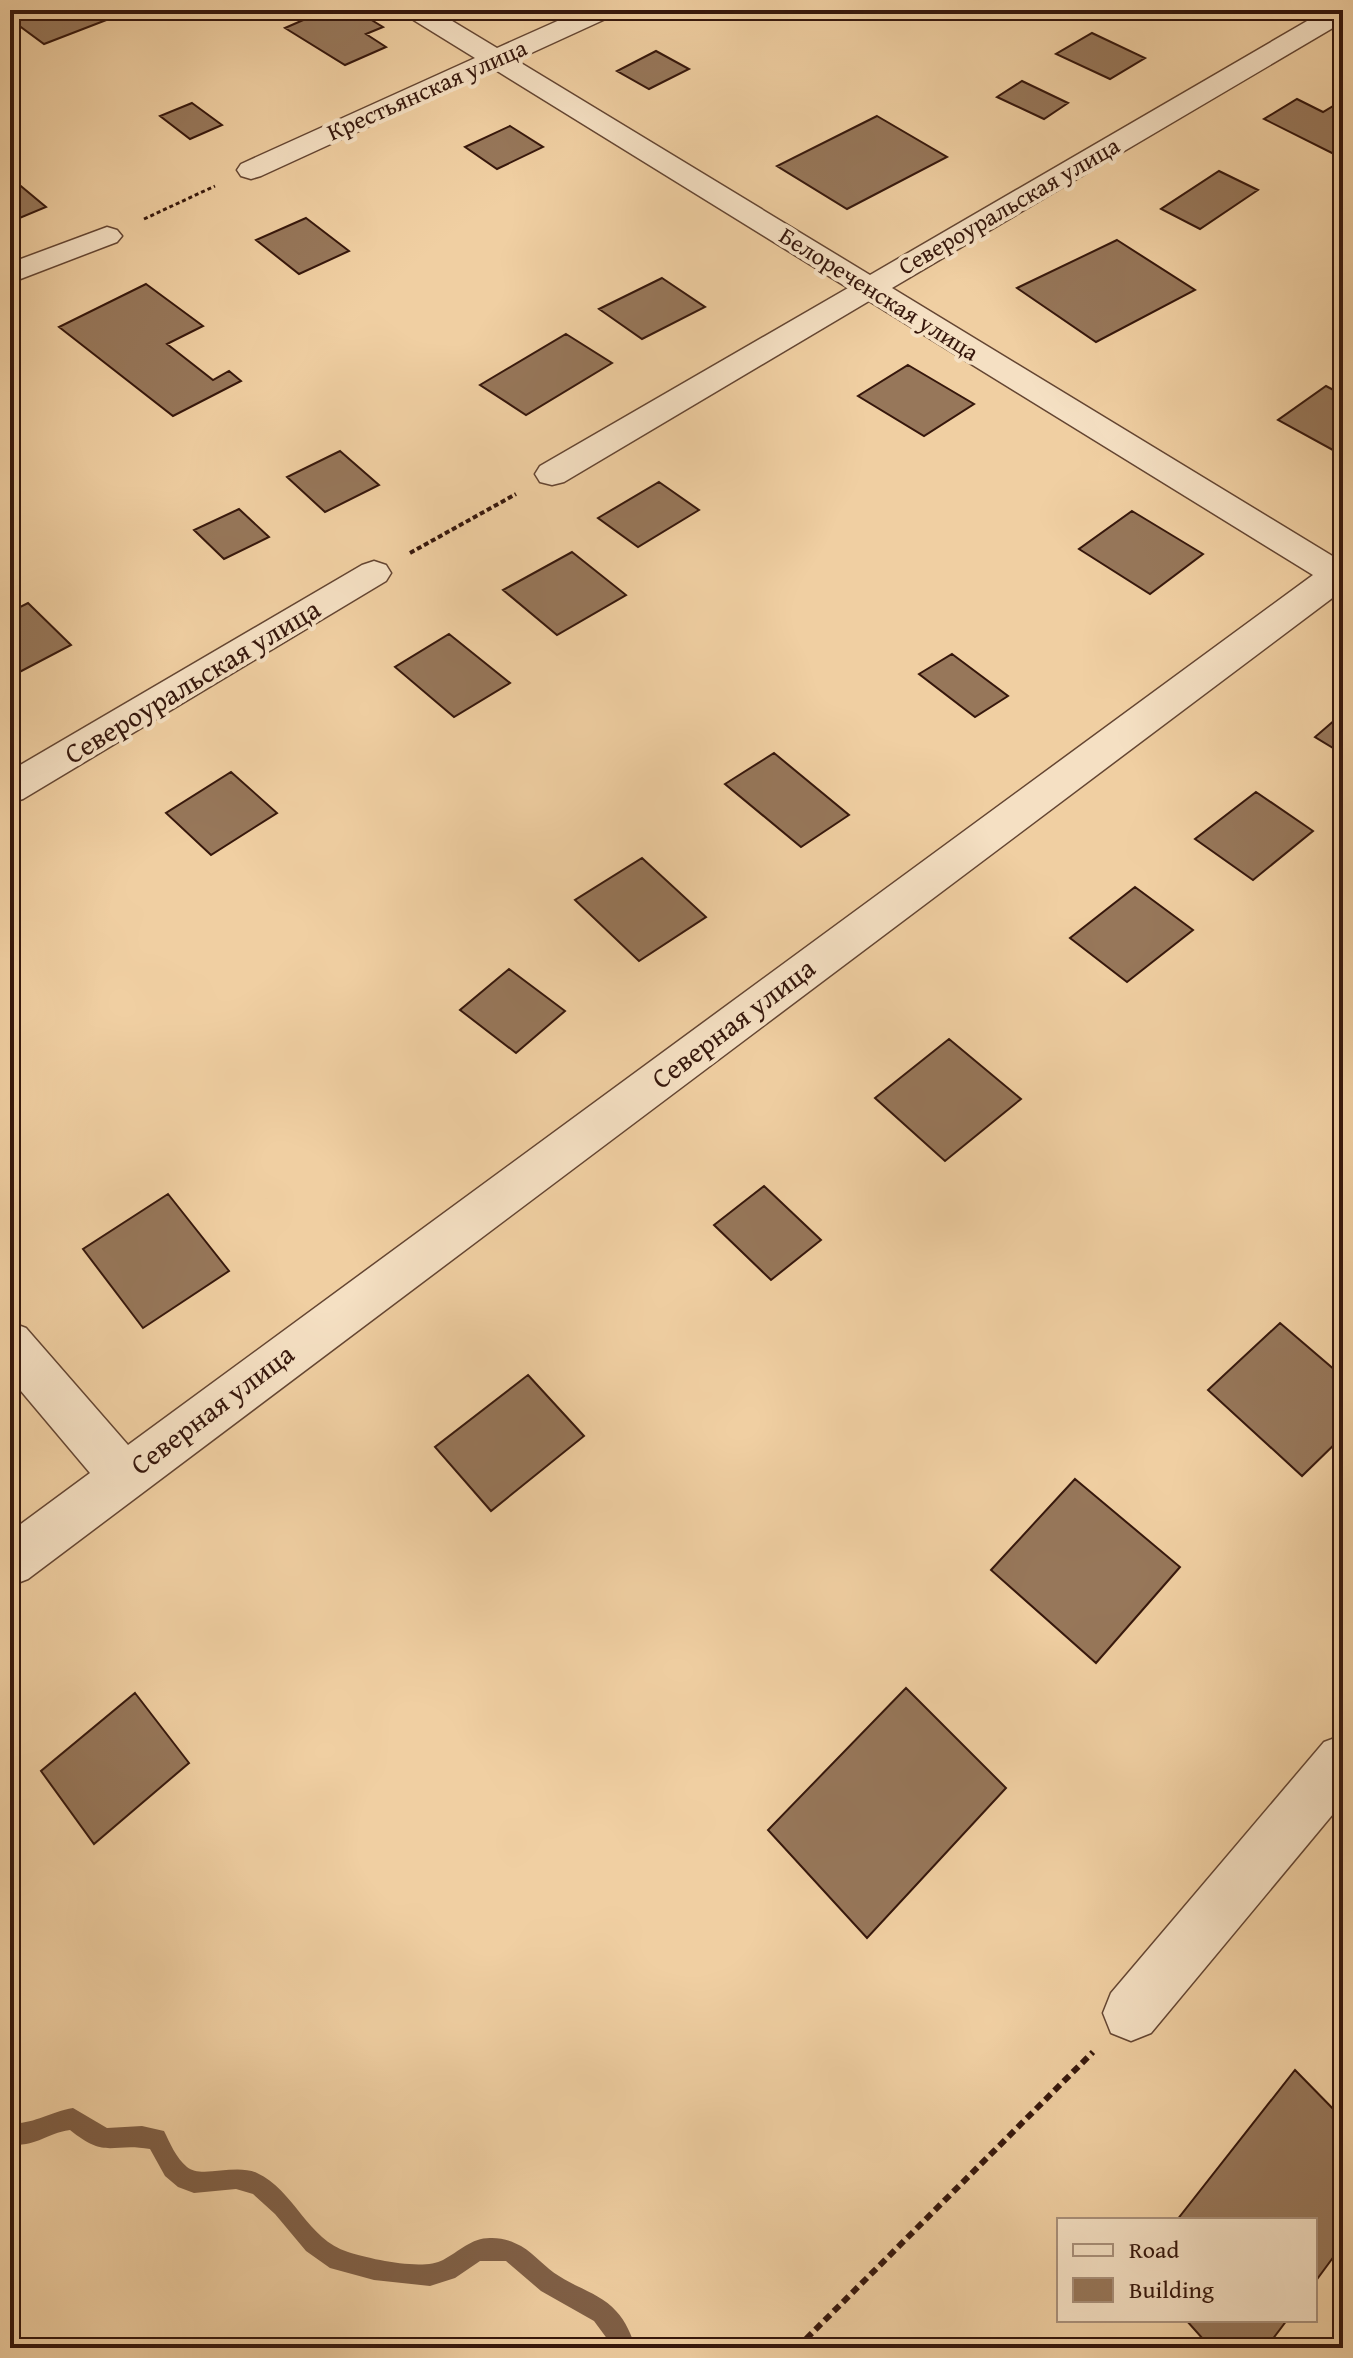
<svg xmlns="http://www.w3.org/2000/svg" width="1353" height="2358" font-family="'Gentium Book Plus',serif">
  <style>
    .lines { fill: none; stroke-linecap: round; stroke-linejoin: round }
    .stream { fill: #806047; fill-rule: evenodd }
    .building { fill: #97775a; stroke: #36170c; stroke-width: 2 }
    .minor-casing { stroke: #644532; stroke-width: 3 }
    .path-far2 { stroke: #36170c; stroke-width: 3; stroke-dasharray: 4 3; stroke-linecap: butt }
    .path-far1 { stroke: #36170c; stroke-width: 4; stroke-dasharray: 5 3; stroke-linecap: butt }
    .path { stroke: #36170c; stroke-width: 6; stroke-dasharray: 8 5; stroke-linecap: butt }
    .minor { fill: #f5e0c3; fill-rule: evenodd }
    .labels { text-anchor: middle; stroke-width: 8; stroke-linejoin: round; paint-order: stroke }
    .far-street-label { font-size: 24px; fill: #36170c; stroke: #f5e0c3 }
    .street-label { font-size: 28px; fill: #36170c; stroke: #f5e0c3 }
  </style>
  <rect width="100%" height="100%" fill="#f0cfa2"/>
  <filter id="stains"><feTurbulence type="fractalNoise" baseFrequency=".0025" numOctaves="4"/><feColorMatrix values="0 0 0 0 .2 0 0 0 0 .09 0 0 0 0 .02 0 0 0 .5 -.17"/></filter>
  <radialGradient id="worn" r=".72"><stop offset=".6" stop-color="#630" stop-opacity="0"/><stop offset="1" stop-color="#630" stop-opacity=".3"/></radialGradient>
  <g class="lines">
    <path class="stream" d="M73,2108L107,2128L142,2126L164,2131C170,2143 176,2158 187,2167C201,2179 235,2163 257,2173C294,2190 308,2240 348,2252C370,2259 423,2271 443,2260C460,2251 472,2237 492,2238C502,2238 512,2241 521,2246C535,2254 545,2268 559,2276C577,2288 601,2294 616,2311C626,2321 631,2335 636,2348H614L594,2321L541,2291L506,2261H480L455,2278L430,2286L374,2280L330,2268L306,2251L275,2214L253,2194L236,2189L194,2193L178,2187L165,2176L150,2149C111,2142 107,2160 70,2130C44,2134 39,2146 10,2145V2123C33,2125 49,2112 73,2108Z"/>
  </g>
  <path class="building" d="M10,10H116L122,14L44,44L10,19Z
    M326,10H355L383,27L366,34L386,47L345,65L285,28Z
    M1092,33L1145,58L1110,79L1056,54Z
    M656,51L689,69L649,89L617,71Z
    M1022,81L1068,103L1044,119L997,97Z
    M1297,99L1323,112L1343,100V155L1340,157L1264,119Z
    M192,103L222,125L190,139L160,116Z
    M877,116L947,157L847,209L777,166Z
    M510,126L543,147L497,169L465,147Z
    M1219,171L1258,190L1200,229L1161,209Z
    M16,182L46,207L10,222V184Z
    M306,218L349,251L299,274L256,240Z
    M1117,240L1195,290L1096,342L1017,288Z
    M662,278L705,307L642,339L599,309Z
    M146,284L203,326L167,344L213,380L229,371L241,381L173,416L59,327Z
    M566,334L612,363L526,415L480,385Z
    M908,365L974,404L924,436L858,396Z
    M1326,386L1343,395L1342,455L1278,420Z
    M340,451L379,485L325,512L287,477Z
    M659,482L699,510L638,547L598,518Z
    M239,509L269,537L224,559L194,530Z
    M1132,511L1203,554L1150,594L1079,549Z
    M572,552L626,595L557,635L503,590Z
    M28,603L71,645L10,677V612Z
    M449,634L510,683L454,717L395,667Z
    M952,654L1008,696L975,717L919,674Z
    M1343,713V754L1315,737Z
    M774,753L849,815L801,847L725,784Z
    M231,772L277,813L211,855L166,813Z
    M1256,792L1313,831L1253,880L1195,839Z
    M642,858L706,917L639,961L575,900Z
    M1135,887L1193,930L1127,982L1070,938Z
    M509,969L565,1011L516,1053L460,1010Z
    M949,1039L1021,1099L945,1161L875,1098Z
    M764,1186L821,1240L771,1280L714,1225Z
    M168,1194L229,1271L143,1328L83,1249Z
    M1280,1323L1343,1377V1436L1302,1476L1208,1390Z
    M528,1375L584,1436L491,1511L435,1447Z
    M1075,1479L1180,1567L1096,1663L991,1570Z
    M906,1688L1006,1788L867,1938L768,1830Z
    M135,1693L189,1763L94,1844L41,1771Z
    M1295,2070L1343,2119V2244L1315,2282V2220H1177Z
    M1186,2320H1287L1266,2348H1211Z"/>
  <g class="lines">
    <defs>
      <path id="minor" d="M403,10H434L497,48L582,10H616L612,16L516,60L870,275L1326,10H1343V22L892,288L1339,560L1343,558V590L28,1579L10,1586V1532L90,1473L10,1378V1322L26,1328L128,1445L1313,575L869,301L564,482L552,485L540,482L535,474L540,466L848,288L494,69L261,176L251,179L241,176L237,170L241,164L475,58L407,16Z
        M107,227L117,230L122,236L117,242L10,283V263Z
        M374,561L386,565L391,573L386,581L23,799L10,803V771L362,565Z
        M1343,1735V1802L1151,2033L1131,2041L1111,2033L1103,2013L1111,1993L1324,1742Z"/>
    </defs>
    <use href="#minor" class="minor-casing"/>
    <path class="path-far2" d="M144,219L215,186"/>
    <path class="path-far1" d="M410,553L516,494"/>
    <path class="path" d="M797,2348L1093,2052"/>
    <use href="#minor" class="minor"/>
  </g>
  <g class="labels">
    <g class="far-street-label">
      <text transform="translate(427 90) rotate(-24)" y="8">Крестьянская улица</text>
      <text transform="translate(1009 206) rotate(-30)" y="8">Североуральская улица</text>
      <text transform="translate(879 294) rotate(32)" y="8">Белореченская улица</text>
    </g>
    <g class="street-label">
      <text transform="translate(192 681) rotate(-31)" y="10">Североуральская улица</text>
      <text transform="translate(733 1023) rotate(-37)" y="10">Северная улица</text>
      <text transform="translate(212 1409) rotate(-37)" y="10">Северная улица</text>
    </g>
  </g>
  <rect width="1353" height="2358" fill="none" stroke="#f0cfa2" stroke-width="40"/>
  <rect x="12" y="12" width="1329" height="2334" fill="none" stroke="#36170c" stroke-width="4"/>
  <rect x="20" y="20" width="1313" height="2318" fill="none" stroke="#36170c" stroke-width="2"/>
  <rect x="1057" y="2218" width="260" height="104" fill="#f5e0c3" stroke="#a9907a" stroke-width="2"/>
  <rect x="1073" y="2244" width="40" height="12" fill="#f5e0c3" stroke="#a9907a" stroke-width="2"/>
  <text x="1129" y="2258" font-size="24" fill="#36170c">Road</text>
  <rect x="1073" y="2278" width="40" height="24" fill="#97775a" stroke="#a9907a" stroke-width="2"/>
  <text x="1129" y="2298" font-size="24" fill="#36170c">Building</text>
  <rect width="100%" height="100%" filter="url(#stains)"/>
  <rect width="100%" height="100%" fill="url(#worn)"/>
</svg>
